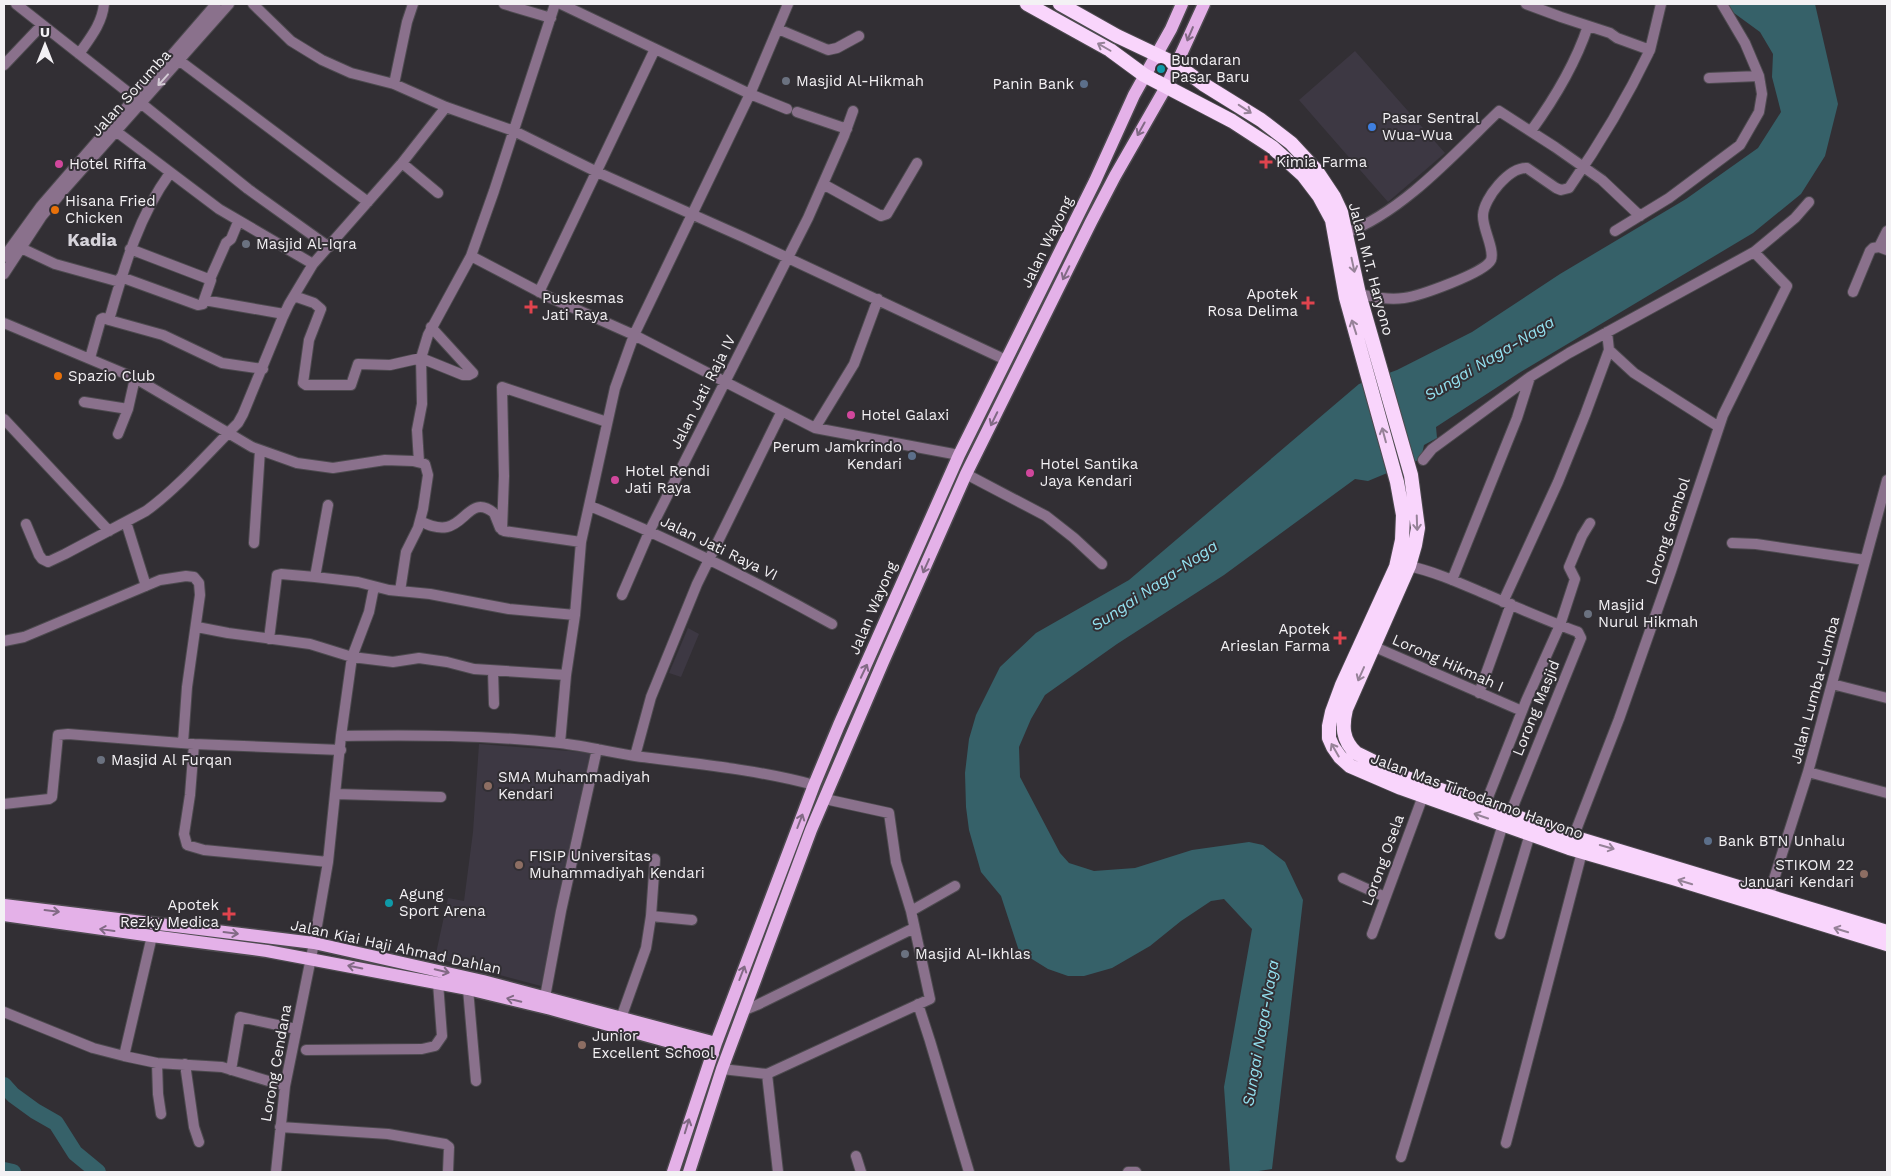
<svg xmlns="http://www.w3.org/2000/svg" width="1891" height="1176" font-family="'Work Sans',sans-serif">
  <style>
    .built { fill: #3d3843 }
    .water { fill: #366169 }
    .lines { fill: none; stroke-linecap: round; stroke-linejoin: round }
    .river { stroke: #366169; stroke-width: 16 }
    .minor-casing { stroke: #4d4a4f; stroke-width: 12 }
    .major-casing { stroke: #4d4a4f; stroke-width: 15 }
    .highway-casing { stroke: #4d4a4f; stroke-width: 16 }
    .minor { stroke: #8a718c; stroke-width: 10 }
    .major { stroke: #e4b1e8; stroke-width: 12 }
    .highway { stroke: #f9d5fc; stroke-width: 14 }
    .oneway { stroke: #826a85 }
    .oneway2 { stroke: #968298 }
    .oneway3 { stroke: #d4cbd5 }
    .culture-dot { fill: #0f9aa8; stroke: #322f34; stroke-width: 2 }
    .worship-dot { fill: #6b7280; stroke: #322f34; stroke-width: 2 }
    .service-dot { fill: #5c6f8a; stroke: #322f34; stroke-width: 2 }
    .shop-dot { fill: #3f7fe0; stroke: #322f34; stroke-width: 2 }
    .health-dot { fill: #e0444e; stroke: #322f34; stroke-width: 2 }
    .hotel-dot { fill: #d1479c; stroke: #322f34; stroke-width: 2 }
    .food-dot { fill: #e8710a; stroke: #322f34; stroke-width: 2 }
    .education-dot { fill: #8d6e63; stroke: #322f34; stroke-width: 2 }
    .labels { text-anchor: middle; stroke-width: 4; stroke-linejoin: round; paint-order: stroke }
    .poi-label { font-size: 15px; fill: #f3f1f4; stroke: #322f34; text-anchor: start }
    .street-label { font-size: 15px; fill: #f3f1f4; stroke: #322f34 }
    .water-label { font-size: 16px; font-style: italic; fill: #94e2f1; stroke: #322f34 }
    .quarter-label { font-size: 18px; font-weight: bold; fill: #d6d3da; stroke: #322f34 }
  </style>
  <rect width="100%" height="100%" fill="#322f34"/>
  <path class="built" d="M1355,51L1445,153L1388,202L1299,100Z
    M688,628L699,634L681,677L669,673Z
    M479,744L595,753L541,986L435,958L448,898L464,901L473,832Z"/>
  <path class="water" d="M1728,4H1815L1838,104L1825,156L1801,194L1753,233L1519,373L1436,427L1437,438L1424,445L1421,459L1368,481L1355,479L1224,575L1117,644L1045,695L1031,719L1019,747L1020,777L1060,853L1069,863L1094,871L1135,868L1192,850L1249,842L1263,845L1285,862L1303,900L1272,1169L1252,1172H1230L1224,1087L1252,929L1224,899L1211,901L1181,921L1150,946L1112,968L1084,976H1068L1048,969L1019,951L1001,896L981,872L969,830L966,807L965,773L969,739L976,715L1000,667L1036,633L1129,580L1359,384L1397,370L1472,332L1560,274L1686,199L1758,148L1781,112L1772,77L1773,54L1760,32L1734,13Z"/>
  <g class="lines">
    <path class="river" d="M4,1085L13,1095L35,1111L56,1123L75,1153L98,1172
      M4,1170L13,1172"/>
    <defs>
      <path id="minor" d="M16,4L134,97
        M253,4L291,41L322,60L351,73L394,84L446,107L514,131L597,172L743,237L1006,360
        M504,4L551,18
        M561,4L750,94L787,109
        M778,29L828,50L837,48L859,36
        M1650,50L1661,4
        M79,54C90,38 102,24 104,4
        M180,61L368,202
        M4,65L42,25
        M1709,78L1759,76
        M394,84L407,22L413,4
        M142,104L248,189L329,247
        M797,112L847,129
        M1531,131C1555,98 1575,65 1588,26
        M117,132L219,209L313,264
        M402,163L438,193
        M823,184L881,216L887,214L917,163
        M1615,231L1669,198L1740,145L1759,112L1762,94L1759,76L1745,43L1722,4
        M1887,231L1879,247L1887,250
        M1346,233C1404,211 1455,153 1499,111L1555,147L1602,180L1640,216
        M21,248L55,264L120,282
        M130,249L211,280L204,300
        M471,256L551,298L634,335L815,428L959,455
        M4,257L41,206L216,4
        M4,274L42,216L63,191L229,4
        M121,277L198,305L203,304L204,300L284,314
        M210,279L226,243L231,239L238,222
        M539,292L655,49
        M1853,292L1870,251L1873,248L1879,247
        M1359,294C1374,297 1388,300 1404,298C1419,296 1485,273 1491,260C1495,249 1482,228 1483,215C1484,198 1509,167 1527,168L1556,188L1561,190L1569,188C1599,145 1627,98 1650,50L1617,38L1610,33L1561,17L1526,4
        M294,296L314,303L321,309L309,340L303,383L306,385H351L358,364L390,365L421,358L463,375H469L473,373L431,327
        M109,320L163,335L222,363L263,369
        M4,323L135,378L252,447L297,463L333,468L385,460L413,461L425,464L428,475L423,509L418,528L406,552L400,591
        M1609,350L1634,373L1719,427
        M90,358L101,319L103,318L109,320C124,268 138,217 170,173
        M84,402L128,409
        M4,419L109,531
        M815,428L854,364L878,299
        M118,434L128,409L135,378
        M1423,460L1432,449L1530,377L1569,353L1754,252L1795,218L1809,202
        M419,462L417,430L422,404L421,358L428,335L471,256L494,191L555,4
        M966,474L1046,516L1074,538L1102,564
        M328,505L315,577L358,582L389,590L430,594L509,609L575,615
        M590,506C673,540 753,580 832,624
        M420,521C428,525 437,529 447,527C466,523 472,495 494,513L500,528L504,531L581,542
        M126,522L146,586
        M26,524L39,555L42,559L48,562L65,554L146,511C178,488 210,451 238,423L243,414L282,319L289,304L313,264L402,163L446,107
        M502,530L504,476L502,387L607,422
        M254,543L260,450
        M1732,543L1756,544L1865,560
        M1409,566C1436,572 1462,584 1488,595C1518,608 1548,621 1578,632L1581,638L1510,814
        M1452,580L1517,418L1530,377
        M622,595L650,530L808,218L844,136L853,111
        M1503,602L1558,482L1585,415L1609,350L1607,332
        M197,627L228,633L310,644L352,657L393,662L419,658L447,662L474,669L566,675
        M269,639L277,575L281,574L315,577
        M4,641L24,637L160,580L186,576L194,577L199,583L200,595L187,687L183,743
        M1368,644L1522,711
        M493,671L494,704
        M1832,684L1887,698
        M1479,693L1511,604
        M341,736L352,657L369,612L374,587
        M560,743L566,675L575,615L581,542L615,388L634,335L750,94L788,4
        M194,744L190,795L184,834L187,845L204,850L328,862
        M635,756L651,697L697,584L782,411
        M1808,772L1887,793
        M335,794L441,797
        M4,804L49,799L52,797L58,735L68,734L194,744L341,750
        M1485,805L1526,701L1560,625L1575,579L1569,567L1582,536L1590,523
        M1571,843L1619,719L1671,571L1723,415L1787,286L1754,252
        M1343,878L1385,897
        M1767,901L1808,772L1887,480
        M911,911L955,886
        M651,916L692,920
        M1372,934L1423,796
        M1500,934L1530,834
        M468,989L476,1081
        M545,997L561,911L597,749
        M918,1004L930,1041L969,1172
        M745,1010L757,1005L914,928
        M4,1012L93,1048L124,1056L157,1063L222,1067L285,1086
        M621,1018L646,948L651,916L655,859
        M306,1050L422,1049L435,1046L442,1036L438,983
        M124,1056L152,936
        M157,1063L158,1094L161,1114
        M185,1064L194,1127L199,1142
        M722,1069L767,1074L930,999L911,911L896,862L889,813L825,799
        M231,1070L240,1017L296,1029
        M767,1074L778,1172
        M280,1127L388,1134L445,1144L449,1147L448,1172
        M1506,1143L1582,852
        M856,1156L861,1172
        M1401,1157L1503,824
        M276,1172L285,1086L314,943L328,862L341,736C414,735 487,735 560,743C585,746 610,752 635,756C695,764 755,769 814,785
        M1128,1172H1136"/>
      <path id="major" d="M4,905L314,943L483,981L716,1043
        M4,915L152,936L267,951L468,989L551,1009L713,1054
        M673,1172L716,1043L814,785L839,725L959,455L1095,181L1134,95L1171,29L1182,4
        M689,1172L722,1069L811,830L883,662L966,474L1091,222L1115,176L1166,87L1204,4"/>
      <path id="highway" d="M1027,4L1110,50L1144,75L1232,121L1272,147L1303,175L1319,196L1332,220L1346,298L1397,482L1403,515L1402,540L1396,567L1342,685L1332,712L1329,726V738L1333,747L1340,757L1350,766L1401,788L1569,848L1673,878L1887,944
        M1060,4L1117,36L1176,64L1203,84L1261,120L1291,143L1316,170L1334,197L1341,212L1359,294L1411,475L1418,528L1415,545L1409,566L1346,709C1342,726 1342,740 1356,753L1407,778L1573,837L1887,932"/>
    </defs>
    <use href="#minor" class="minor-casing"/>
    <use href="#major" class="major-casing"/>
    <use href="#highway" class="highway-casing"/>
    <use href="#minor" class="minor"/>
    <use href="#major" class="major"/>
    <use href="#highway" class="highway"/>
  </g>
  <defs><path id="oneway-shaft" d="M-6 0H5M1.5-3L5.5 0L1.5 3" fill="none" stroke-width="1.6" stroke-linecap="round" stroke-linejoin="round" transform="scale(1.25)"/></defs>
  <g class="oneway">
    <use href="#oneway-shaft" transform="translate(1190 34) rotate(113)"/>
    <use href="#oneway-shaft" transform="translate(1141 129) rotate(119)"/>
    <use href="#oneway-shaft" transform="translate(1066 273) rotate(116)"/>
    <use href="#oneway-shaft" transform="translate(994 419) rotate(116)"/>
    <use href="#oneway-shaft" transform="translate(926 566) rotate(114)"/>
    <use href="#oneway-shaft" transform="translate(864 671) rotate(-65)"/>
    <use href="#oneway-shaft" transform="translate(800 821) rotate(-69)"/>
    <use href="#oneway-shaft" transform="translate(52 911) rotate(7)"/>
    <use href="#oneway-shaft" transform="translate(107 930) rotate(-172)"/>
    <use href="#oneway-shaft" transform="translate(231 933) rotate(7)"/>
    <use href="#oneway-shaft" transform="translate(355 967) rotate(-169)"/>
    <use href="#oneway-shaft" transform="translate(442 971) rotate(13)"/>
    <use href="#oneway-shaft" transform="translate(742 973) rotate(-69)"/>
    <use href="#oneway-shaft" transform="translate(514 1000) rotate(-166)"/>
    <use href="#oneway-shaft" transform="translate(687 1126) rotate(-73)"/>
  </g>
  <g class="oneway2">
    <use href="#oneway-shaft" transform="translate(1104 47) rotate(-150)"/>
    <use href="#oneway-shaft" transform="translate(1245 109) rotate(33)"/>
    <use href="#oneway-shaft" transform="translate(1353 265) rotate(78)"/>
    <use href="#oneway-shaft" transform="translate(1354 327) rotate(-108)"/>
    <use href="#oneway-shaft" transform="translate(1384 435) rotate(-105)"/>
    <use href="#oneway-shaft" transform="translate(1417 523) rotate(88)"/>
    <use href="#oneway-shaft" transform="translate(1361 674) rotate(114)"/>
    <use href="#oneway-shaft" transform="translate(1335 750) rotate(-120)"/>
    <use href="#oneway-shaft" transform="translate(1481 816) rotate(-161)"/>
    <use href="#oneway-shaft" transform="translate(1607 847) rotate(16)"/>
    <use href="#oneway-shaft" transform="translate(1685 882) rotate(-163)"/>
    <use href="#oneway-shaft" transform="translate(1841 930) rotate(-163)"/>
  </g>
  <use class="oneway3" href="#oneway-shaft" transform="translate(163 80) rotate(132)"/>
  <g class="culture-dot">
    <circle cx="1161" cy="69" r="5"/>
    <circle cx="389" cy="903" r="5"/>
  </g>
  <g class="worship-dot">
    <circle cx="786" cy="81" r="5"/>
    <circle cx="246" cy="244" r="5"/>
    <circle cx="1588" cy="614" r="5"/>
    <circle cx="101" cy="760" r="5"/>
    <circle cx="905" cy="954" r="5"/>
  </g>
  <g class="service-dot">
    <circle cx="1084" cy="84" r="5"/>
    <circle cx="912" cy="456" r="5"/>
    <circle cx="1708" cy="841" r="5"/>
  </g>
  <circle class="shop-dot" cx="1372" cy="127" r="5"/>
  <g class="health-dot">
    <path d="M1263.5 154.5h5v5h5v5h-5v5h-5v-5h-5v-5h5z"/>
    <path d="M1305.5 295.5h5v5h5v5h-5v5h-5v-5h-5v-5h5z"/>
    <path d="M528.5 299.5h5v5h5v5h-5v5h-5v-5h-5v-5h5z"/>
    <path d="M1337.5 630.5h5v5h5v5h-5v5h-5v-5h-5v-5h5z"/>
    <path d="M226.5 906.5h5v5h5v5h-5v5h-5v-5h-5v-5h5z"/>
  </g>
  <g class="hotel-dot">
    <circle cx="59" cy="164" r="5"/>
    <circle cx="851" cy="415" r="5"/>
    <circle cx="1030" cy="473" r="5"/>
    <circle cx="615" cy="480" r="5"/>
  </g>
  <g class="food-dot">
    <circle cx="55" cy="210" r="5"/>
    <circle cx="58" cy="376" r="5"/>
  </g>
  <g class="education-dot">
    <circle cx="488" cy="786" r="5"/>
    <circle cx="519" cy="865" r="5"/>
    <circle cx="1864" cy="874" r="5"/>
    <circle cx="582" cy="1045" r="5"/>
  </g>
  <g class="labels">
    <g class="poi-label">
      <text x="1171" y="65">Bundaran<tspan x="1171" dy="17">Pasar Baru</tspan></text>
      <text x="796" y="86">Masjid Al-Hikmah</text>
      <text x="1074" y="89" text-anchor="end">Panin Bank</text>
      <text x="1382" y="123">Pasar Sentral<tspan x="1382" dy="17">Wua-Wua</tspan></text>
      <text x="1276" y="167">Kimia Farma</text>
      <text x="69" y="169">Hotel Riffa</text>
      <text x="65" y="206">Hisana Fried<tspan x="65" dy="17">Chicken</tspan></text>
      <text x="256" y="249">Masjid Al-Iqra</text>
      <text x="1298" y="299" text-anchor="end">Apotek<tspan x="1298" dy="17">Rosa Delima</tspan></text>
      <text x="542" y="303">Puskesmas<tspan x="542" dy="17">Jati Raya</tspan></text>
      <text x="68" y="381">Spazio Club</text>
      <text x="861" y="420">Hotel Galaxi</text>
      <text x="902" y="452" text-anchor="end">Perum Jamkrindo<tspan x="902" dy="17">Kendari</tspan></text>
      <text x="1040" y="469">Hotel Santika<tspan x="1040" dy="17">Jaya Kendari</tspan></text>
      <text x="625" y="476">Hotel Rendi<tspan x="625" dy="17">Jati Raya</tspan></text>
      <text x="1598" y="610">Masjid<tspan x="1598" dy="17">Nurul Hikmah</tspan></text>
      <text x="1330" y="634" text-anchor="end">Apotek<tspan x="1330" dy="17">Arieslan Farma</tspan></text>
      <text x="111" y="765">Masjid Al Furqan</text>
      <text x="498" y="782">SMA Muhammadiyah<tspan x="498" dy="17">Kendari</tspan></text>
      <text x="1718" y="846">Bank BTN Unhalu</text>
      <text x="529" y="861">FISIP Universitas<tspan x="529" dy="17">Muhammadiyah Kendari</tspan></text>
      <text x="1854" y="870" text-anchor="end">STIKOM 22<tspan x="1854" dy="17">Januari Kendari</tspan></text>
      <text x="399" y="899">Agung<tspan x="399" dy="17">Sport Arena</tspan></text>
      <text x="219" y="910" text-anchor="end">Apotek<tspan x="219" dy="17">Rezky Medica</tspan></text>
      <text x="915" y="959">Masjid Al-Ikhlas</text>
      <text x="592" y="1041">Junior<tspan x="592" dy="17">Excellent School</tspan></text>
    </g>
    <g class="street-label">
      <text transform="translate(131 93) rotate(-48)" y="5">Jalan Sorumba</text>
      <text transform="translate(1047 242) rotate(-64)" y="5">Jalan Wayong</text>
      <text transform="translate(1371 269) rotate(75)" y="5">Jalan M.T. Haryono</text>
      <text transform="translate(703 392) rotate(-63)" y="5">Jalan Jati Raja IV</text>
      <text transform="translate(1668 531) rotate(-72)" y="5">Lorong Gembol</text>
      <text transform="translate(719 548) rotate(26)" y="5">Jalan Jati Raya VI</text>
      <text transform="translate(873 608) rotate(-67)" y="5">Jalan Wayong</text>
      <text transform="translate(1448 663) rotate(24)" y="5">Lorong Hikmah I</text>
      <text transform="translate(1815 690) rotate(-75)" y="5">Jalan Lumba-Lumba</text>
      <text transform="translate(1536 708) rotate(-68)" y="5">Lorong Masjid</text>
      <text transform="translate(1477 796) rotate(20)" y="5">Jalan Mas Tirtodarmo Haryono</text>
      <text transform="translate(1383 860) rotate(-70)" y="5">Lorong Osela</text>
      <text transform="translate(396 947) rotate(12)" y="5">Jalan Kiai Haji Ahmad Dahlan</text>
      <text transform="translate(276 1063) rotate(-80)" y="5">Lorong Cendana</text>
    </g>
    <g class="water-label">
      <text transform="translate(1489 358) rotate(-31)" y="6">Sungai Naga-Naga</text>
      <text transform="translate(1154 585) rotate(-34)" y="6">Sungai Naga-Naga</text>
      <text transform="translate(1260 1033) rotate(-80)" y="6">Sungai Naga-Naga</text>
    </g>
    <g class="quarter-label">
      <text x="92" y="246">Kadia</text>
    </g>
  </g>
  <rect width="1891" height="1176" fill="none" stroke="#f3f1f4" stroke-width="10"/>
  <g transform="translate(45 45)" stroke="#322f34" stroke-width="4" paint-order="stroke">
  <path d="M0-4L9 19L0 12L-9 19Z" fill="#f3f1f4"/>
  <text y="-8" font-size="14" font-weight="bold" text-anchor="middle" fill="#f3f1f4">U</text>
  </g>
</svg>
